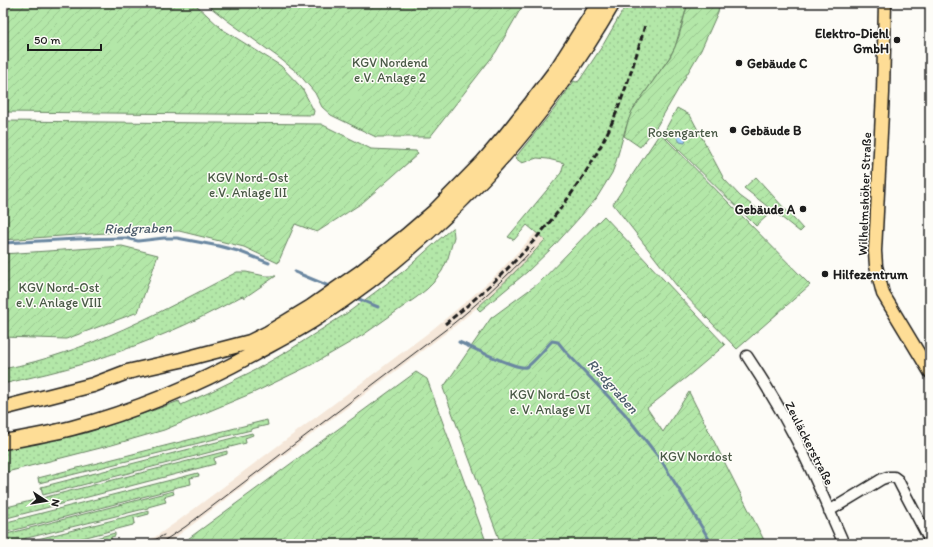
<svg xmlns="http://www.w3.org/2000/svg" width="933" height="547" font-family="Itim,sans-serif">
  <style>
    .built { fill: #f5e7d9 }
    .grass { fill: url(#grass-dots); stroke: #688262 }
    .garden { fill: url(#garden-furrows); stroke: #688262 }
    .water { fill: #9ecffa; stroke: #6a87a1 }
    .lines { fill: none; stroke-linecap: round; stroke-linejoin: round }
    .stream { stroke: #6a87a1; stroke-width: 3 }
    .minor-casing { stroke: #1c1c1c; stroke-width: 13 }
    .major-casing { stroke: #1c1c1c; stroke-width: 15 }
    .highway-casing { stroke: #1c1c1c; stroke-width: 17 }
    .minor { stroke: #fdfcf7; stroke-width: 10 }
    .major { stroke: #fedd96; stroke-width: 12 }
    .highway { stroke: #fedd96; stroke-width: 14 }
    .tram { stroke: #1c1c1c; stroke-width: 1 }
    .rail { stroke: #1c1c1c; stroke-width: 3; stroke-dasharray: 6 3; stroke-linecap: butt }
    .poi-dot { fill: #1c1c1c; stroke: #fdfcf7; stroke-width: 1.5 }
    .labels { text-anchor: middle; stroke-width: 3; stroke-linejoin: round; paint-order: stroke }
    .poi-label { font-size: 13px; font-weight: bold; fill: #1c1c1c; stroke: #fdfcf7; text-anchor: start }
    .park-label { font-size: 13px; fill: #495946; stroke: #fdfcf7 }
    .street-label { font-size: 13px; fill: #1c1c1c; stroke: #fdfcf7 }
    .water-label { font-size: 14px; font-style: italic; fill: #4a5b6a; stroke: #fdfcf7 }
  </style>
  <defs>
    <pattern id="grass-dots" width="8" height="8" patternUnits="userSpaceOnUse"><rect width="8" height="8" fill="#b3e7a8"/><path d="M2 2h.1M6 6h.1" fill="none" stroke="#99c690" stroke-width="1.8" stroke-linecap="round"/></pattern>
    <pattern id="garden-furrows" width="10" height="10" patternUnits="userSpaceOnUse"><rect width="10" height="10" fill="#b3e7a8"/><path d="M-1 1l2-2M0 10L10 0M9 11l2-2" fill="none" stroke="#99c690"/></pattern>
  </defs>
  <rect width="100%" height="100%" fill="#fdfcf7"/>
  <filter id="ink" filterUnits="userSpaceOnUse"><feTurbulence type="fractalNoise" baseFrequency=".025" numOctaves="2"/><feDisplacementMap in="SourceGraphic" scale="8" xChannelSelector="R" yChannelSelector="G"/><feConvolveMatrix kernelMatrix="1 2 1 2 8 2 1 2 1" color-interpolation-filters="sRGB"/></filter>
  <g filter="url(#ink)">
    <path class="built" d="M544,223L546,240L534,253L499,289L455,326L184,531L169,542L165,544H140L155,537L178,521L428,333L468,300L497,274L528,241Z"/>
    <path class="grass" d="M627,3H688L675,47L669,58L632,111L625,130L615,165L612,173L596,199L554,246L527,272L480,311L477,308C501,286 524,264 545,240L527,225L514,240L508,237L561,173L564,163L548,159L537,158L522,163L515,158L555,108L574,81L576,82L579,81L603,45Z
      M453,227L454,237L448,258L442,271L433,283L427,289L417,297L363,335L311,365L255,392L164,430L112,445L3,473V450L86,433L160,408L179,401L181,405L208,393L255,370L288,351L350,311L405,270Z
      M237,272H246L265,276H276L244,298L243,296L240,297C192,324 141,345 89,362C61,371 32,377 3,384V369C87,353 162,311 237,272Z
      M267,420L268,425L251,429V430L39,483L38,478Z
      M252,433L253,435L245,438L246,443L43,495L41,487Z
      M227,451V454L214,458L215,464L3,519V508Z
      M198,473L199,476L190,478L191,484L173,488V489L3,533V523Z
      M173,491L174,494L164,497L166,502L148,507V508L3,544V535Z
      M149,511V514L134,518L135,523L133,524V525L59,544H18Z
      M115,533V536L111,537L112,543L111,544H72Z"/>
    <path class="garden" d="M3,3H194L222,29L281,66L302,88L314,111L313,115L3,112Z
      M205,3H524L496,52L430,137H376L331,115L322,107L315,93L298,73L278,57L228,21Z
      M688,3H720L718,12L701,50L657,126L640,147L624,136L628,121L632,111L670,57L675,47L679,36Z
      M677,108L690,115L724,179L740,196L767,216L756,226L663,134Z
      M3,121L321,124L371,149L416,151L418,154L362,203L317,232L295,224L278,263L244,247L179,231L106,233L3,240Z
      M660,133L810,285L737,349L680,290L613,204Z
      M756,177L803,229L800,232L744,188Z
      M604,216L725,345L687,377L647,408L663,432L689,392L766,544H501L443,388L491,318L540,282Z
      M122,246L158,255L138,312L66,339L3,337V254Z
      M416,372L427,379L487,544H181Z"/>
    <path class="water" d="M678,131L683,132L686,137L685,143L680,142L676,136Z"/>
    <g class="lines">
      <path class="stream" d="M3,243L77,239L126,238L138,241L164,238H177L219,246L238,251L269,263
        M295,272L331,287
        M354,297L378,307
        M459,342C469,346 517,370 526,367C532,365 546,347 552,341L558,342L566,352L624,413L661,460L712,544"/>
      <defs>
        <path id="minor" d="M747,356C765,383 782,412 797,441C814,474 829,510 844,544
          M829,511L882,479L888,477H894L898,480L901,486L930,541"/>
        <path id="major" d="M885,3L883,93L875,251L876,266L883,294L930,372"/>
        <path id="highway" d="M3,408L93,385L127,372L181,360L250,342L268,333L311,307L361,272L406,236L435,211L482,163L505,136L532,102L557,69L599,3
          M3,442C26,438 49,434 72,428C136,411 197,385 255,353C277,341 299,330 320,316C441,236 540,129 613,3"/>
      </defs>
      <use href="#minor" class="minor-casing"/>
      <use href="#major" class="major-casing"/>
      <use href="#highway" class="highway-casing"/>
      <use href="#minor" class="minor"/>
      <use href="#major" class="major"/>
      <use href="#highway" class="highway"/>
      <path class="tram" d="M147,544L164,535
        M159,544L185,527L449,327C479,303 507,276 534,248"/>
      <path class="rail" d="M445,324C516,267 582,197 617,111C628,83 637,54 645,25"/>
    </g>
  </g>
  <g class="poi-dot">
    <circle cx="897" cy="40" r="4"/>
    <circle cx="739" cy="63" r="4"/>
    <circle cx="733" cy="130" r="4"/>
    <circle cx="803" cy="209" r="4"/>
    <circle cx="825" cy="274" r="4"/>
  </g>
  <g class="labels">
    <g class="poi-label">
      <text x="889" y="38" text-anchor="end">Elektro-Diehl<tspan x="889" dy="15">GmbH</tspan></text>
      <text x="747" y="68">Gebäude C</text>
      <text x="741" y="135">Gebäude B</text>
      <text x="795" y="214" text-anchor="end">Gebäude A</text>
      <text x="833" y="279">Hilfezentrum</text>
    </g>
    <g class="park-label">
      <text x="390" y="67">KGV Nordend<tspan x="390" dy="15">e.V. Anlage 2</tspan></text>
      <text x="683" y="137">Rosengarten</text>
      <text x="248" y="182">KGV Nord-Ost<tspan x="248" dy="15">e.V. Anlage III</tspan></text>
      <text x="59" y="292">KGV Nord-Ost<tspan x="59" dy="15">e.V. Anlage VIII</tspan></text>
      <text x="550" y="399">KGV Nord-Ost<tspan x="550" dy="15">e. V. Anlage VI</tspan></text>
      <text x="696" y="461">KGV Nordost</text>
    </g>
    <g class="street-label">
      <text transform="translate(864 194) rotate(-88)" y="5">Wilhelmshöher Straße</text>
      <text transform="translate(810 443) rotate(63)" y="5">Zeuläckerstraße</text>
    </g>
    <g class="water-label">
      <text transform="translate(138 228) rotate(-1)" y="5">Riedgraben</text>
      <text transform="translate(613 386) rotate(48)" y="5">Riedgraben</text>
    </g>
  </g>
  <rect width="933" height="547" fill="none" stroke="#fdfcf7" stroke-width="16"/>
  <rect x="8" y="8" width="917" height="531" fill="none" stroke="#1c1c1c" stroke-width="1.5" filter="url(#ink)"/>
  <g transform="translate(46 501) rotate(102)" stroke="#fdfcf7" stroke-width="3" paint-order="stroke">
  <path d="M0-3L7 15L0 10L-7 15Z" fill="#1c1c1c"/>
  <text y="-6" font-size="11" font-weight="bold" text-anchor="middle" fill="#1c1c1c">N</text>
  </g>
  <path d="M28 44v6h73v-6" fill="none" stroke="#1c1c1c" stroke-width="2"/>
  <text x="34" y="44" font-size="12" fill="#1c1c1c" stroke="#fdfcf7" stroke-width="3" paint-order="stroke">50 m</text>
</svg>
